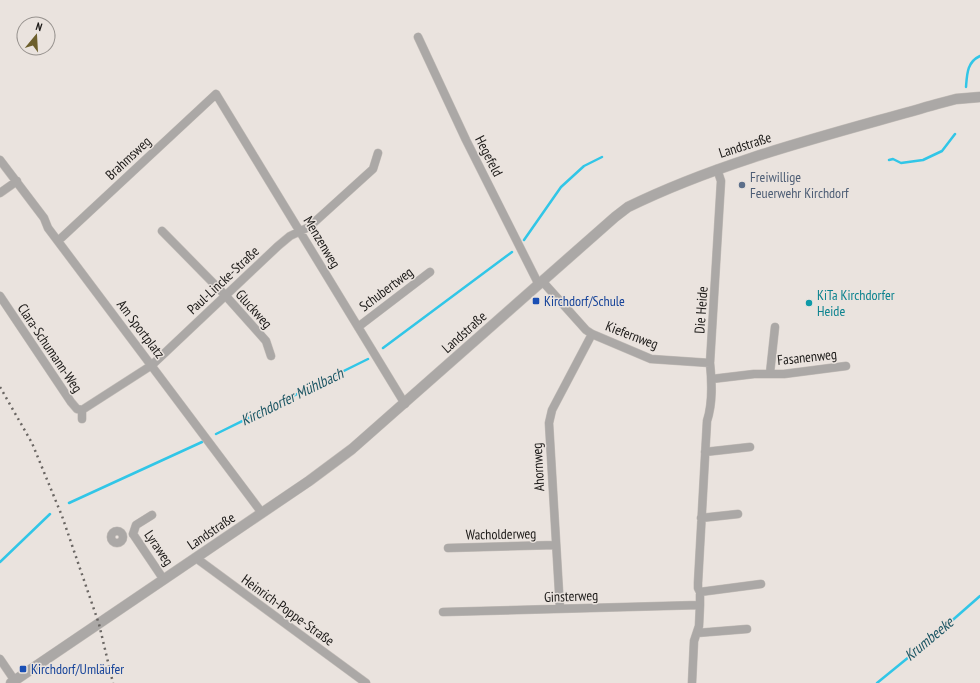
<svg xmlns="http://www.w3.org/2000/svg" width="980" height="683" font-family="'PT Sans Narrow',sans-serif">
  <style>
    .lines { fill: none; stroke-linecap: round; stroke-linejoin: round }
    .stream { stroke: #31c6e7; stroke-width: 2.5 }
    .minor-casing { stroke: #c5bfba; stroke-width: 9 }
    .tertiary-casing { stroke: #c5bfba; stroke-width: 11 }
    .minor { stroke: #aba8a6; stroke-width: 8 }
    .tertiary { stroke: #aba8a6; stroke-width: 10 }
    .rail { stroke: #6a6663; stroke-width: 2.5; stroke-dasharray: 2 4; stroke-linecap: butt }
    .service-dot { fill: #5c6f8a; stroke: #eae3de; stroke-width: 1.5 }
    .transit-dot { fill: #1a4fb4; stroke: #eae3de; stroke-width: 1.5 }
    .culture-dot { fill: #0f9aa8; stroke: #eae3de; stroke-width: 1.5 }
    .labels { text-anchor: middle; stroke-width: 3; stroke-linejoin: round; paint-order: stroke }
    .street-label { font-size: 14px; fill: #1b1917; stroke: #eae3de }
    .service-label { font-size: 14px; fill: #4e5e75; stroke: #eae3de; text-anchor: start }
    .culture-label { font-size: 14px; fill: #0d838f; stroke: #eae3de; text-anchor: start }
    .transit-label { font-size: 14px; fill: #164399; stroke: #eae3de; text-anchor: start }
    .water-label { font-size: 15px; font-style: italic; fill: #1b5563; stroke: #eae3de }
  </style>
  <rect width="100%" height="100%" fill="#eae3de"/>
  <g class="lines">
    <path class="stream" d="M966,87C967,74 967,62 980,56
      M889,160L893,159L901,163L923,160L942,151L955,134
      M524,240L561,187L584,166L602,157
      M383,348L512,252
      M216,434L368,359
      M69,503L202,442
      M0,562L50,514
      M877,683L931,639L980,596"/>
    <defs>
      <path id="minor" d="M418,37L466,140L539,285
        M0,160L44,218L48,228L262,513
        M0,193L17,181
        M162,231L225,295L266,341L271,356
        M58,241L216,94L405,404
        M543,282L586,330L592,334L651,359L710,363
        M0,296L71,402L77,409L82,410
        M358,327L430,272
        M770,373L775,327
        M712,379L754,374H784L846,366
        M82,419V410L152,365L278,246L290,236L309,227L373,169L378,153
        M705,452L750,447
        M701,518L738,514
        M111 537a6 6 0 1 1 12 0a6 6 0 1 1-12 0Z
        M133,534L164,580
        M133,534L136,525L152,515
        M448,548L556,545
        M196,558L366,683
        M700,592L761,584
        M560,609L549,423L552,410L592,334
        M443,612L700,605
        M697,633L747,629
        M0,659L15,681
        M692,683L694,641L699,626L700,605V592L698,588V583L707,421C713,403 712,383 710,363L721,181L717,169"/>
      <path id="tertiary" d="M11,683L309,481L352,449L615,217L628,207C726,159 833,134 937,104L956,99L980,97"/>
    </defs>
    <use href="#minor" class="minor-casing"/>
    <use href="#tertiary" class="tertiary-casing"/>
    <use href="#minor" class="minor"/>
    <use href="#tertiary" class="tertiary"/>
    <path class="rail" d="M0,387L32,443L62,516L99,624L113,683"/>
  </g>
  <circle class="service-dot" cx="742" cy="185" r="4"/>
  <g class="transit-dot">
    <rect x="532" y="297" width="8" height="8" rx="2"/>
    <rect x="19" y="665" width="8" height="8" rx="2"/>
  </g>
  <circle class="culture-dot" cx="809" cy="303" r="4"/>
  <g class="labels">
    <g class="street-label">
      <text transform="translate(745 145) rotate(-18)" y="5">Landstraße</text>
      <text transform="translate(489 156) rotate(63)" y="5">Hegefeld</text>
      <text transform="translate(128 158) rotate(-43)" y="5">Brahmsweg</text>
      <text transform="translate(322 242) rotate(59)" y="5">Menzenweg</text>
      <text transform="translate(223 280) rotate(-43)" y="5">Paul-Lincke-Straße</text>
      <text transform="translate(386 289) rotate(-37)" y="5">Schubertweg</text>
      <text transform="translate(254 309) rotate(48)" y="5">Gluckweg</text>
      <text transform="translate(701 310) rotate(-86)" y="5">Die Heide</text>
      <text transform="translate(141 329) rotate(53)" y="5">Am Sportplatz</text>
      <text transform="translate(464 332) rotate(-42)" y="5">Landstraße</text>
      <text transform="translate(632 335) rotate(21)" y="5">Kiefernweg</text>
      <text transform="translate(50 348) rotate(56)" y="5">Clara-Schumann-Weg</text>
      <text transform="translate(807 357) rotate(-6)" y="5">Fasanenweg</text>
      <text transform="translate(538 467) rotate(-93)" y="5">Ahornweg</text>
      <text transform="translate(211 531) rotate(-34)" y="5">Landstraße</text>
      <text transform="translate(501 534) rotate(-1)" y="5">Wacholderweg</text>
      <text transform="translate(159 548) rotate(56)" y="5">Lyraweg</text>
      <text transform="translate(571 596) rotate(-2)" y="5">Ginsterweg</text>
      <text transform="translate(288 610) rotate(36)" y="5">Heinrich-Poppe-Straße</text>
    </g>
    <g class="service-label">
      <text x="750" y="182">Freiwillige<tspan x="750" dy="16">Feuerwehr Kirchdorf</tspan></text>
    </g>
    <g class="culture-label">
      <text x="817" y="300">KiTa Kirchdorfer<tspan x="817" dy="16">Heide</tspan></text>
    </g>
    <g class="transit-label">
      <text x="544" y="306">Kirchdorf/Schule</text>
      <text x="31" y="674">Kirchdorf/Umläufer</text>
    </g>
    <g class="water-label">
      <text transform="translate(292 397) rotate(-26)" y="5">Kirchdorfer Mühlbach</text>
      <text transform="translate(929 639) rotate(-40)" y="5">Krumbeeke</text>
    </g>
  </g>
  <g transform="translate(36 36) rotate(18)"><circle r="19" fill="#eae3de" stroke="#97928e"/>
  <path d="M0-3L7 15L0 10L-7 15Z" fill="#6d5f2c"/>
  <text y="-6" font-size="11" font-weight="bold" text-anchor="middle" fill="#1b1917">N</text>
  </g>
</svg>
